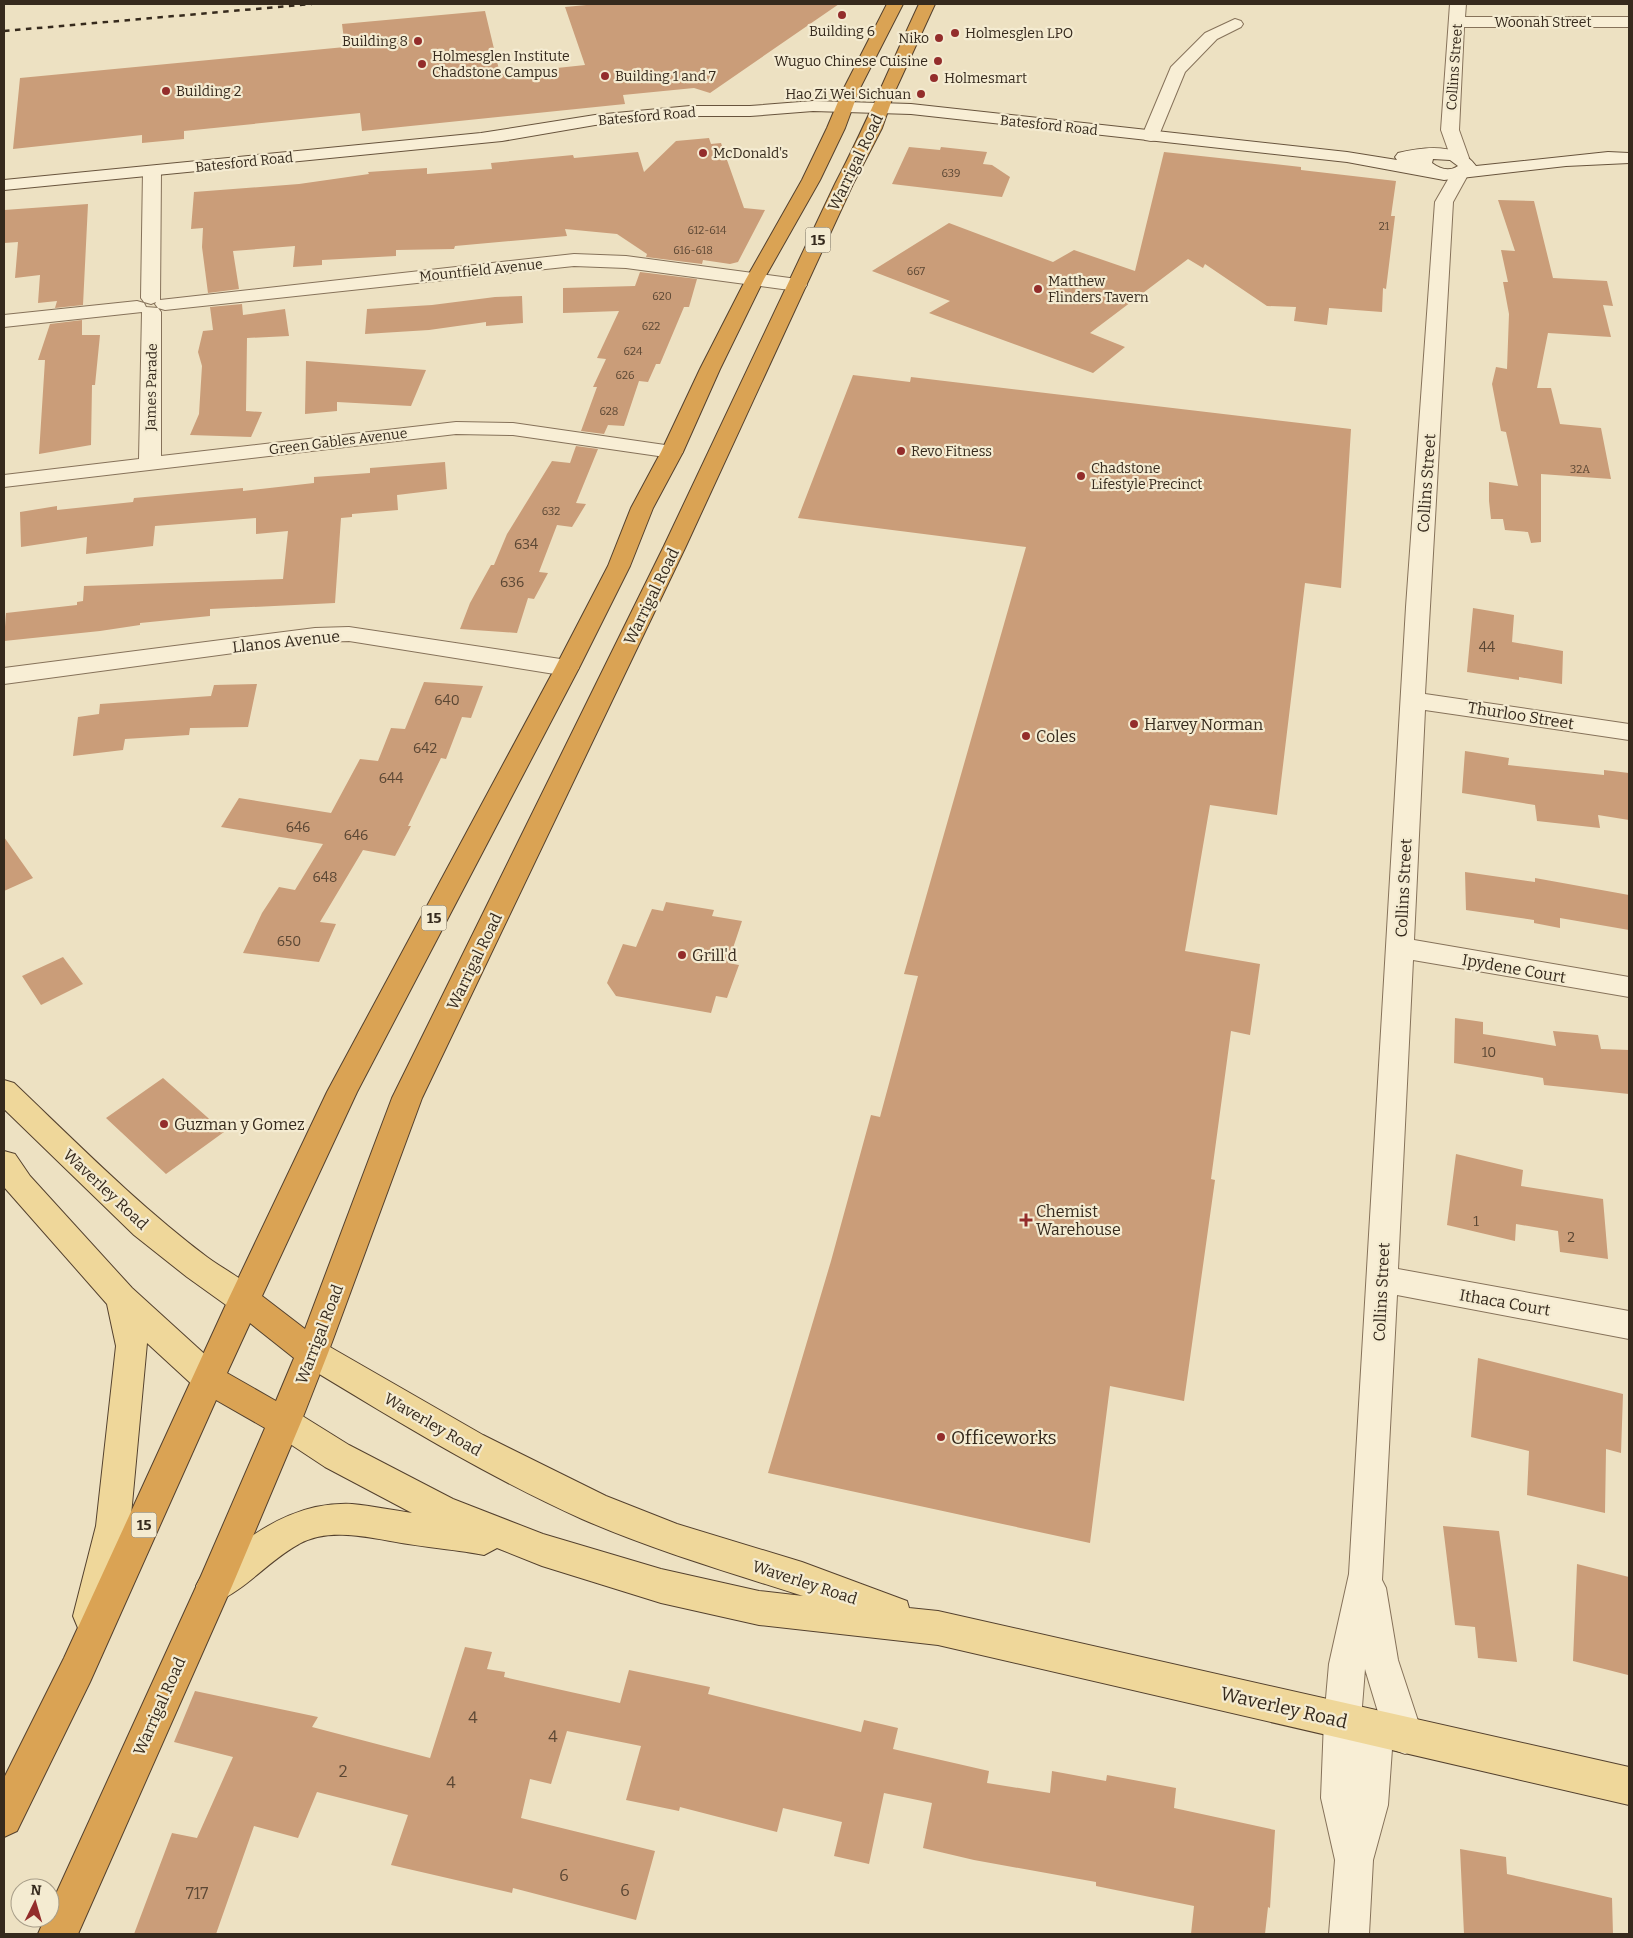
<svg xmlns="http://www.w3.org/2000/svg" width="1633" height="1938" font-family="Bitter,serif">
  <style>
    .building { fill: #ca9d79 }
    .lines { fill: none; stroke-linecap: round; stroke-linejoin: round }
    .street-casing { stroke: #86725a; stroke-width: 2 }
    .secondary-casing { stroke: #68543d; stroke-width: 2 }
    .primary-casing { stroke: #54412e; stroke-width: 2 }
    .highway-casing { stroke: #54412e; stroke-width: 2 }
    .street { fill: #f8eed5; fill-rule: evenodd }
    .secondary { fill: #f8eed5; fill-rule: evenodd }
    .primary { fill: #efd79a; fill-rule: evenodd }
    .highway { fill: #daa354; fill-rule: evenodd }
    .rail { stroke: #362a1d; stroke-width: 2.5; stroke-dasharray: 5.5 5.5; stroke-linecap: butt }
    .poi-dot { fill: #932d2b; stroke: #f4ebd1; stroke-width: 2 }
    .labels { text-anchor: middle; stroke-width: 4.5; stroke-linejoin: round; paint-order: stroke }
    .far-number-label { font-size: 11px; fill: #5b4734 }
    .far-street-label { font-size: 14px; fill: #362a1d; stroke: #f4ebd1 }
    .far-poi-label { font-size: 14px; fill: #362a1d; stroke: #f4ebd1; text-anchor: start }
    .number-label { font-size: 14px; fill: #5b4734 }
    .shield { fill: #f4ebd1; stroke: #6f6453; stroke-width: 1 }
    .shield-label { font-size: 15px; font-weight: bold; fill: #362a1d }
    .street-label { font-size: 16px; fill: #362a1d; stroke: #f4ebd1 }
    .poi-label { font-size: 16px; fill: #362a1d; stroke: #f4ebd1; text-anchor: start }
    .near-number-label { font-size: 16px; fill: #5b4734 }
    .near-poi-label { font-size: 19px; fill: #362a1d; stroke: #f4ebd1; text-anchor: start }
    .near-street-label { font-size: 19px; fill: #362a1d; stroke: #f4ebd1 }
  </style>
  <rect width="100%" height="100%" fill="#ede1c2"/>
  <path class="building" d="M597,4H839L710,93L694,88L623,95L625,104L362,131L360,113L184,131V139L142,143V135L13,149L20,78L345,47L342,24L485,11L500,74L585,65L565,7Z
    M709,138L711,144L721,143L744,208L765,210L738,262L730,264L703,260L702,264L646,257L647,254L617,234L565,229L567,236L455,246L454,249L396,250V256L322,260V265L293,267L295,246L233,251L239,289L208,293L202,247L203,228L191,229L194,192L299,184L369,174L368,172L427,168V174L492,169L491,163L573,155L574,158L638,152L644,172L676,141Z
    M909,147L940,150L941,147L987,152L983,164L992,165L1010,177L1002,197L892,184Z
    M1164,152L1301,167V170L1396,181L1391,216H1395L1386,289L1383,288L1382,312L1329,308L1327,325L1294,321L1296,307L1267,306L1205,264L1203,268L1188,259L1090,333L1125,347L1093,373L929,313L950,301L872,271L949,223L1053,262L1074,250L1135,271Z
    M1498,200L1534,201L1553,278L1607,281L1613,306L1603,305L1611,337L1548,333L1537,388H1551L1560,424L1601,428L1611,479L1541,474V542L1531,543L1528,532L1505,530L1503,519H1491L1489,501V482L1518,486L1506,432L1501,431L1492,384L1496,367L1507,369L1509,314L1503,282H1508L1501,250L1515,251Z
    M88,204L83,305L55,308L57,301L38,303L40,275L15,278L18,242L4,243V210Z
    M640,272L697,279L689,307H684L660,364H656L648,382L639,381L624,426L608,425L604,434L581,431L597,387H593L606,359L597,358L619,311L563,313V288L635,286Z
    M522,296L523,323L486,326V322L429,330L365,334L367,309L432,305L495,297Z
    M242,304L243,315L285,309L289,336L247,338L246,411L262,412L251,437L190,435L199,414L202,366L198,352L203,331L213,330L210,307Z
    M82,320V335H100L95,385H92L91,445L39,454L45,360H38L50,324Z
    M306,361L387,367L426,370L411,406L337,402V411L305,414Z
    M853,375L910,382L911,377L1351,429L1341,588L1305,583L1277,815L1210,805L1185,951L1260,964L1250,1035L1231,1031L1211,1179L1215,1180L1184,1401L1110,1386L1090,1543L768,1473L831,1261L871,1115L880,1117L918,976L904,974L1026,547L798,518Z
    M576,446L598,449L576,503L586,504L572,527L557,525L539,572L548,573L534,599L528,598L517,633L460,629L470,603L491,565H494L507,534L552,461L570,463Z
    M445,462L447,489L397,495L398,510L352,514V517L341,518L335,603L210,609V616L140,623V625L100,631L4,641L6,613L77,605V602L83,601L84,586L283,579L288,531L256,534V518L155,526L153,546L86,554L87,537L21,547L20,512L57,506V510L133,502L134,498L243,488V491L314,483V477L370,473V468Z
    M1473,608L1514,615L1512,642L1563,651L1562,684L1519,677V680L1467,672Z
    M424,682L483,686L471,718L462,717L446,759L441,758L408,826H411L395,856L363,850L320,922L336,924L319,962L243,953L262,913L279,887L295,890L323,844L221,827L239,798L331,813L360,759L378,761L391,728L405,729Z
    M257,684L248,727L190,728L189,735L125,739L123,750L73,756L78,717L99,714L100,704L211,696L214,685Z
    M1465,751L1509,758L1508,765L1604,775V770L1629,773V820L1598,815L1600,828L1537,821L1535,805L1462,793Z
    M4,837L33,878L4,891Z
    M1465,872L1535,882V878L1629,895V930L1560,918V928L1534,923V920L1466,910Z
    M666,902L714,910L712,916L742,921L728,963L739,965L727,998L716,996L711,1013L616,996L607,983L623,944L636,947L652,909L663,911Z
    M63,957L83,984L41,1005L22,976Z
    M1455,1018L1483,1022V1034L1556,1046L1553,1031L1598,1035L1601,1049L1629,1050V1094L1544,1085L1543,1078L1454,1063Z
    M163,1078L224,1132L166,1174L106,1118Z
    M1456,1154L1523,1170L1521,1186L1603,1199L1608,1259L1560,1252L1558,1231L1516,1224L1515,1241L1447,1225Z
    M1478,1358L1623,1394L1621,1453L1606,1449L1605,1513L1527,1495L1529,1451L1471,1437Z
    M1443,1526L1499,1531L1517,1662L1478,1658L1475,1627L1455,1625Z
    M1577,1564L1629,1577L1628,1675L1573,1661Z
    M465,1647L492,1652L487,1669L505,1672L504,1677L620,1703L629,1670L710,1687L708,1694L861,1732L864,1720L898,1728L893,1749L989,1771L987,1783L1050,1793L1052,1771L1106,1781L1107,1775L1176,1788L1174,1808L1275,1830L1270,1908L1268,1907L1265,1934H1191L1194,1906L1096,1886V1882L974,1860L923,1848L932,1803L884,1793L869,1864L834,1856L842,1822L783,1808L777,1832L680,1807L679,1811L626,1800L641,1746L567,1731L551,1784L530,1779L521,1818L655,1851L636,1920L513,1888L512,1893L391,1865L408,1815L317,1792L298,1838L254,1826L216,1934H134L172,1833L197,1838L233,1757L174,1742L195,1691L318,1717L312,1727L430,1758Z
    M1460,1849L1506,1857L1507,1874L1612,1898L1613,1934H1464Z"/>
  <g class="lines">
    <defs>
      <path id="street" d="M1450,4H1466L1465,17H1629V27H1464L1459,130L1469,158L1466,162L1460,163L1454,162L1451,158L1441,130Z
        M1235,19L1241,21L1243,24L1241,27L1217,39L1185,72L1157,140L1151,141L1145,140L1142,136L1171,67L1205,33Z
        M152,166L158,167L161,171L160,300L574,254L626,256L797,279L804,281L807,285L804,289L797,291L626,268L574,266L165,310L158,308L155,304L156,302L151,304L144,302L141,298L143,171L146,167Z
        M1460,168L1466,169L1469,173L1453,202L1425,694L1629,724V740L1425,710L1414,940L1629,977V997L1413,960L1398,1269L1629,1311V1339L1397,1295L1382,1580L1386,1588L1398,1660L1423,1736L1418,1749L1405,1754L1392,1749L1388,1805L1373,1860L1369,1934H1329L1335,1860L1321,1798L1324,1721L1329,1664L1349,1574L1406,607L1435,202L1454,169ZM1365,1669L1378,1712L1375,1711L1362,1716L1361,1719Z
        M137,301L144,303L146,307L158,308L161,312V456L456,422L513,423L672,446L679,448L683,452L679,456L672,458L513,435L456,434L4,487V475L139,459L142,312L4,327V315Z
        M349,627L567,660L575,663L579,668L575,673L567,676L349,641L315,642L4,684V668L315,628Z"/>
      <path id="secondary" d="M813,101L911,104L1347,152L1397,160L1395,157L1398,153C1423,147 1459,142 1476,166L1608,152L1629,153V163L1566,166L1444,180L1347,162L911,114L813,111L750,116H690L595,125L502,141L4,190V180L481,133L595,115L690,106H750ZM1433,159L1450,160L1458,166C1449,172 1440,169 1432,163Z"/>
      <path id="primary" d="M4,1080L14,1083C77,1143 138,1205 207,1257C224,1270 250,1281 260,1300L255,1310L244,1313L233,1310L187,1277L134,1235L4,1109Z
        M4,1151L15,1154L30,1176L132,1288L221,1369L225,1379L221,1389L209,1393L197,1389L147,1343L130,1526L109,1616L104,1628L91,1633L78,1628L73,1616L96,1526L116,1346L107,1304L4,1187Z
        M312,1339L323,1343L483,1435L606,1496L677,1524L802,1562L907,1601L909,1608L938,1611L1629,1767V1805L938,1645L759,1625L661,1603L542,1566L497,1548L484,1555C459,1550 433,1548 408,1544C374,1539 331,1526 299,1544C269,1560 246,1590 214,1603L202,1598L196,1586C204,1569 219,1560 234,1549C269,1522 306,1502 352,1504C372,1506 392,1510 412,1513L325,1467L272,1432L267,1422L272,1412L284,1407L296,1412L349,1445L453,1499L543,1534L661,1569L759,1591L803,1596C728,1572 653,1550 582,1519C484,1475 392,1418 301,1363L296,1353L301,1343Z"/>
      <path id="highway" d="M887,4H903L859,90L845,128L820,180L764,279L720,369L683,452L653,508L630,566L579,668L357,1092L262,1296L305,1329L392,1098L664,546L835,184C866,125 891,64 919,4H935L895,91L882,128L853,184L686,546L422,1098L328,1353L301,1422L232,1586L78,1934H38L45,1918H50V1907L201,1576L265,1428L216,1400L90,1682L17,1831L4,1837V1778L64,1658L228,1300L327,1092L555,668L608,566L631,508L661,452L700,369L746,279L802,180L827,128L843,90ZM250,1323L294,1358L276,1401L227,1373Z"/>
    </defs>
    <use href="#street" class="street-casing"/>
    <use href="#secondary" class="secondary-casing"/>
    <use href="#primary" class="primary-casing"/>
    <use href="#highway" class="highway-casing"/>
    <use href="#street" class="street"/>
    <use href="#secondary" class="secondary"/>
    <use href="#primary" class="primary"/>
    <use href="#highway" class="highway"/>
    <path class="rail" d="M4,31L312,4"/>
  </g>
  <g class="poi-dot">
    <circle cx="842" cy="15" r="5"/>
    <circle cx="955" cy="33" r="5"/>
    <circle cx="939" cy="38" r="5"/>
    <circle cx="418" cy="41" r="5"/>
    <circle cx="938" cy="61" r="5"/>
    <circle cx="422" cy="64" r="5"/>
    <circle cx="605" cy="76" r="5"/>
    <circle cx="934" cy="78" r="5"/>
    <circle cx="166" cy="91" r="5"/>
    <circle cx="921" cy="94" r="5"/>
    <circle cx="703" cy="153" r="5"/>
    <circle cx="1038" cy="289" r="5"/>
    <circle cx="901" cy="451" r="5"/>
    <circle cx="1081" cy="476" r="5"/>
    <circle cx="1134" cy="724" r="5"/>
    <circle cx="1026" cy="736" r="5"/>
    <circle cx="682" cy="955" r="5"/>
    <circle cx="164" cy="1124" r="5"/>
    <path d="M1023.5 1212.5h5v5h5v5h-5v5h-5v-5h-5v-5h5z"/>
    <circle cx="941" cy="1437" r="5"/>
  </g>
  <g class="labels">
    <g class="far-number-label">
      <text x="951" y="177">639</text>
      <text x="1384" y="230">21</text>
      <text x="707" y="234">612-614</text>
      <text x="693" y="254">616-618</text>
      <text x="916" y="275">667</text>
      <text x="662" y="300">620</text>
      <text x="651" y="330">622</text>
      <text x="633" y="355">624</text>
      <text x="625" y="379">626</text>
      <text x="609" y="415">628</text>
      <text x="1580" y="473">32A</text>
      <text x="551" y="515">632</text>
    </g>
    <g class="far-street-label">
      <text x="1543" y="27">Woonah Street</text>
      <text transform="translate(1454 67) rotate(-86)" y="5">Collins Street</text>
      <text transform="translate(647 116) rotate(-5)" y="5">Batesford Road</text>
      <text transform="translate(1049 125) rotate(6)" y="5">Batesford Road</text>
      <text transform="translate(244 162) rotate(-6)" y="5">Batesford Road</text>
      <text transform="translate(481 270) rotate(-6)" y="5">Mountfield Avenue</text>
      <text transform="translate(151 387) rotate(-89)" y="5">James Parade</text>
      <text transform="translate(338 441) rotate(-7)" y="5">Green Gables Avenue</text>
    </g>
    <g class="far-poi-label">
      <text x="842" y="36" text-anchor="middle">Building 6</text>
      <text x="965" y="38">Holmesglen LPO</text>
      <text x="929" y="43" text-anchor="end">Niko</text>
      <text x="408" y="46" text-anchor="end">Building 8</text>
      <text x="432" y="61">Holmesglen Institute<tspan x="432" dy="16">Chadstone Campus</tspan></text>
      <text x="928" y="66" text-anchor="end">Wuguo Chinese Cuisine</text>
      <text x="615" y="81">Building 1 and 7</text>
      <text x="944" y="83">Holmesmart</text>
      <text x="176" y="96">Building 2</text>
      <text x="911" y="99" text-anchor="end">Hao Zi Wei Sichuan</text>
      <text x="713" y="158">McDonald's</text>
      <text x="1048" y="286">Matthew<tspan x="1048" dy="16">Flinders Tavern</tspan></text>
      <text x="911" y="456">Revo Fitness</text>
      <text x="1091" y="473">Chadstone<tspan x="1091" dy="16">Lifestyle Precinct</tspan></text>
    </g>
    <g class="number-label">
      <text x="526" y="549">634</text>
      <text x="512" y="587">636</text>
      <text x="1487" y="652">44</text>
      <text x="447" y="705">640</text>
      <text x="425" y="753">642</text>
      <text x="391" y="783">644</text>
      <text x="298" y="832">646</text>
      <text x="356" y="840">646</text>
      <text x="325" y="882">648</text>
      <text x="289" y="946">650</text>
      <text x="1489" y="1057">10</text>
      <text x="1476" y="1226">1</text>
      <text x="1571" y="1242">2</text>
    </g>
    <g class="shield">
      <rect x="805.5" y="227.5" width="25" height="25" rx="4"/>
      <rect x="421.5" y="905.5" width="25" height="25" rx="4"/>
      <rect x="131.5" y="1512.5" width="25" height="25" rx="4"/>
    </g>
    <g class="shield-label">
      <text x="818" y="245">15</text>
      <text x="434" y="923">15</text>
      <text x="144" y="1530">15</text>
    </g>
    <g class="street-label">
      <text transform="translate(855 162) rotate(-64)" y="6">Warrigal Road</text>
      <text transform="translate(1426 483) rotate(-86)" y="6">Collins Street</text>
      <text transform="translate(651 596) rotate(-64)" y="6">Warrigal Road</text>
      <text transform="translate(286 641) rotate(-6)" y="6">Llanos Avenue</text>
      <text transform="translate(1521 715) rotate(9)" y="6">Thurloo Street</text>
      <text transform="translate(1403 888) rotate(-87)" y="6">Collins Street</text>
      <text transform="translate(474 961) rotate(-64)" y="6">Warrigal Road</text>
      <text transform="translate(1514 968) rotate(10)" y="6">Ipydene Court</text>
      <text transform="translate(106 1189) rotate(43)" y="6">Waverley Road</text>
      <text transform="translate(1381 1292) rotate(-87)" y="6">Collins Street</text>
      <text transform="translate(1505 1302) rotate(10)" y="6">Ithaca Court</text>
      <text transform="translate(319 1334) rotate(-69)" y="6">Warrigal Road</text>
      <text transform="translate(433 1424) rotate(30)" y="6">Waverley Road</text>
      <text transform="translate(805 1582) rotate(18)" y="6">Waverley Road</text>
      <text transform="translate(159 1706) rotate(-66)" y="6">Warrigal Road</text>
    </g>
    <g class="poi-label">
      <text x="1144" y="730">Harvey Norman</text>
      <text x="1036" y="742">Coles</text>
      <text x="692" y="961">Grill'd</text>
      <text x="174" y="1130">Guzman y Gomez</text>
      <text x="1036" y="1217">Chemist<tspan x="1036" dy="18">Warehouse</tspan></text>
    </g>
    <g class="near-number-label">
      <text x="473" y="1723">4</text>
      <text x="553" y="1742">4</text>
      <text x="343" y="1777">2</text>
      <text x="451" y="1788">4</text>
      <text x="564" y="1881">6</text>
      <text x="625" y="1896">6</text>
      <text x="197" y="1899">717</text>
    </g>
    <g class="near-poi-label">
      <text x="951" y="1444">Officeworks</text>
    </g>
    <g class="near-street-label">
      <text transform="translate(1284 1707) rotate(13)" y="7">Waverley Road</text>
    </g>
  </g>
  <rect width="1633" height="1938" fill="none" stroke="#362a1d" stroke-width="10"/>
  <g transform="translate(35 1903) rotate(5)"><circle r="24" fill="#f4ebd1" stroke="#a89e89"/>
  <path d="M0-4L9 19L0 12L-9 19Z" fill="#932d2b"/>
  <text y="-8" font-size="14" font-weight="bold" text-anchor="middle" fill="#362a1d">N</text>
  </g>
</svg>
